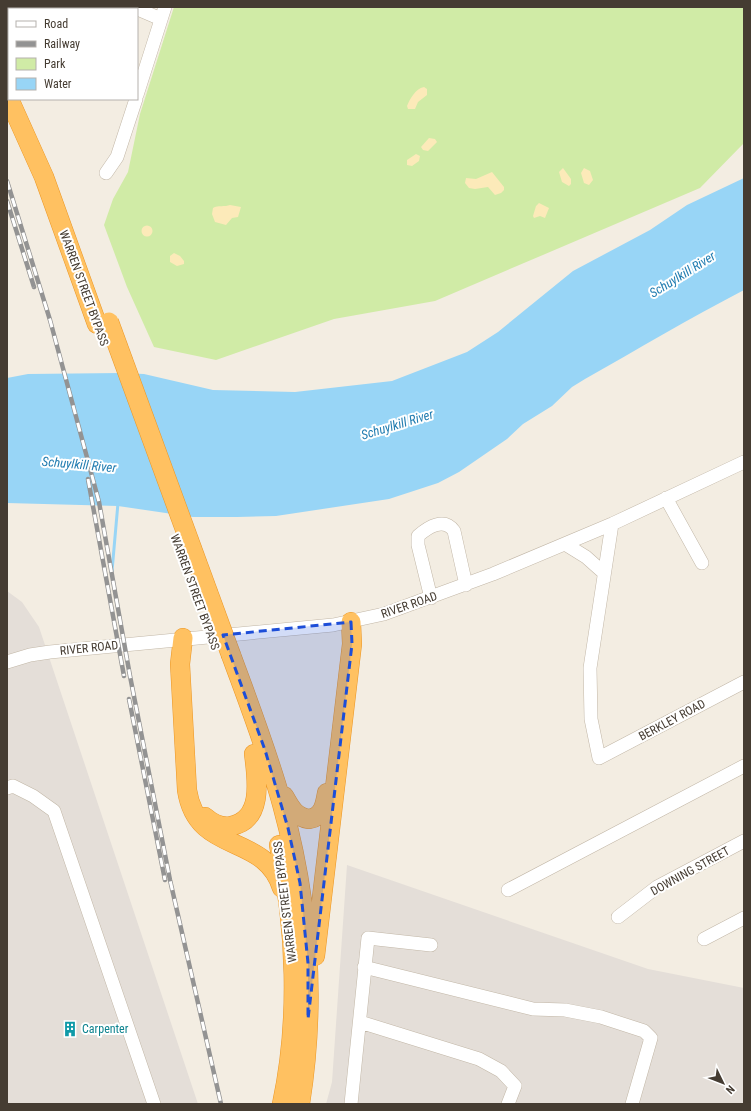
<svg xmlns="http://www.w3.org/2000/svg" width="751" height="1111" font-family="'Roboto Condensed',sans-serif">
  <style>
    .industrial { fill: #e4ded8 }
    .green { fill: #d0eba6 }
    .sand { fill: #fceab9 }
    .water { fill: #98d5f6 }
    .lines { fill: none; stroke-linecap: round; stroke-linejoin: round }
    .stream { stroke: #98d5f6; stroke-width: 3 }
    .minor-casing { stroke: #c2b7a7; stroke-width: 14 }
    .highway-casing { stroke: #eb9624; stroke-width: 20 }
    .minor { stroke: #fff; stroke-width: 13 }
    .highway { stroke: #ffc161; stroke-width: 19 }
    .rail-casing { stroke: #939393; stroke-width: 4.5 }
    .rail { stroke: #fff; stroke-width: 3; stroke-dasharray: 9; stroke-linecap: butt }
    .highway-bridge-casing { stroke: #eb9624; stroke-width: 20; stroke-linecap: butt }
    .highway-bridge { stroke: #ffc161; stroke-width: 19 }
    .marked { fill: #1d4ed8; fill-opacity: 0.2; stroke: #1d4ed8; stroke-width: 3; stroke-dasharray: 8 5; stroke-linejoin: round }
    .labels { text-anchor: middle; stroke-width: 4; stroke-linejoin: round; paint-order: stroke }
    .street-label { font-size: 12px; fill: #453c32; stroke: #fff }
    .culture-label { font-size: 12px; fill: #0d838f; stroke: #fff; text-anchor: start }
    .water-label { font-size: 13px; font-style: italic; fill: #227db1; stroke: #fff }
  </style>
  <rect width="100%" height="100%" fill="#f3ede2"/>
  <path class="industrial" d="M7,591L22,602L39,627L198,1104H7Z
    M347,865L648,969L744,988V1104H326L332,1082Z"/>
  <path class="green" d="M174,7H744V143L700,188L435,301L334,319L216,360L154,347L127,287L104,225L113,199L128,172L140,114Z"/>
  <path class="sand" d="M424,87L427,89V95L418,102L415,109H408L407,106C410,99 415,89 424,87Z
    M429,138L435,139L437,142L428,151L423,150L421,147Z
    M416,154L420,156L419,161L412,166L407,165V160Z
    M563,168L571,179V184L569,186L562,182L559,172Z
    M584,168L590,171L593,180L589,185L584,183L581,173Z
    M492,172L504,187V190L501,193L495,195L488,187L475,189L469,188L465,183L466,178L476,179Z
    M539,203L549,208L545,218L540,216L534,218L533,216L536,206Z
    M230,205L241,207L238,217L232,218L226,225L215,222L212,214L213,208C218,205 225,207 230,205Z
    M141.5 231a5.5 5.5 0 1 1 11 0a5.5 5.5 0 1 1-11 0Z
    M174,253L180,256L184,261V264L177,266L170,262V256Z"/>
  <path class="water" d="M744,178V290C690,318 638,349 585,379L572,387L552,406L523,424L507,439L459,472L438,483L389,499L276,516L237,517H193L118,506L7,503V378L28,374L121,373L144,374L213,390L295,392L392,381L467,352L498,332L573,271L650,230L687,205Z"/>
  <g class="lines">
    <path class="stream" d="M112,571L118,503"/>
    <defs>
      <path id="minor" d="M133,7L161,19
        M137,95L165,7
        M106,173L117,157L136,99
        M666,498L702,563
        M612,524L590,668L591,719L599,758L744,682
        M565,544L586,557L604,573
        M431,598L418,545V536C428,527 444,517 454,531L466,585
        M7,662L30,655L50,652L333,625L384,614L493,574L612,524L744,462
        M7,788L13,786L33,796L54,811L154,1104
        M508,890L744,766
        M618,917L657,887L744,841
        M704,939L744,918
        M364,967L533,1009L565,1010L601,1017L644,1031L651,1038L632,1104
        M360,1022L479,1059L501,1071L515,1086L508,1104
        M351,1104L368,938L431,945"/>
      <path id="highway" d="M7,69L9,72
        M9,99L44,177L97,324
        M183,638L180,664L187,790C197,856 265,832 282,888
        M231,655C249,704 268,753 282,804C309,902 316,1004 300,1104
        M284,796C290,807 295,817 309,819C323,817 325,805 327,793
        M205,817C212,823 221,828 231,826C264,820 257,778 254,754
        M279,845C296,929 300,1020 282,1104
        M315,956L352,644L351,622"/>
    </defs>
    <use href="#minor" class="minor-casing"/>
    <use href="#highway" class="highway-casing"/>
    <use href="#minor" class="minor"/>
    <use href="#highway" class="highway"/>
    <defs>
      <path id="rail" d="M7,181L50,320L99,502L130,676L170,880L221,1104
        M7,201L34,287
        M88,479L124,676
        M129,699L165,880"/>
    </defs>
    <use href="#rail" class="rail-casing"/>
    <use href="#rail" class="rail"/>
    <defs>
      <path id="highway-bridge" d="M109,322L231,655"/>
    </defs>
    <use href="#highway-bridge" class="highway-bridge-casing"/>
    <use href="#highway-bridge" class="highway-bridge"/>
  </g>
  <path class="marked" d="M351,622L352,644L308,1019V963L300,883L288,828L265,750L223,635Z"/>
  <defs>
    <symbol id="building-bare" viewBox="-9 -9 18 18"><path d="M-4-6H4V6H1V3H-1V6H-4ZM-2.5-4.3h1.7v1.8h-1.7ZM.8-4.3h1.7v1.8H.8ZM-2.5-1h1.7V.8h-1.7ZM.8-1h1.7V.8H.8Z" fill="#0f9aa8" stroke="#fff" stroke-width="2.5" paint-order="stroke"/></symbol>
  </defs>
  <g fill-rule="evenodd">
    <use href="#building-bare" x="59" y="1018" width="22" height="22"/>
  </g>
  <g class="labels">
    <g class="street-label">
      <text transform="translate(84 288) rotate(70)" y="4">WARREN STREET BYPASS</text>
      <text transform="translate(195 592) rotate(70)" y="4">WARREN STREET BYPASS</text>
      <text transform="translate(409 605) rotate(-19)" y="4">RIVER ROAD</text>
      <text transform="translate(89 648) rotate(-6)" y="4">RIVER ROAD</text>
      <text transform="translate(672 720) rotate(-28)" y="4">BERKLEY ROAD</text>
      <text transform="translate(690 871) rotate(-29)" y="4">DOWNING STREET</text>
      <text transform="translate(285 902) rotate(-97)" y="4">WARREN STREET BYPASS</text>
    </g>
    <g class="culture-label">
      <text x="82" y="1033">Carpenter</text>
    </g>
    <g class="water-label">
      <text transform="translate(682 274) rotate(-32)" y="5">Schuylkill River</text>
      <text transform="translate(397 424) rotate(-17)" y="5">Schuylkill River</text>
      <text transform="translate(79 464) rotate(5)" y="5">Schuylkill River</text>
    </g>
  </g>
  <rect width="751" height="1111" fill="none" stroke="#453c32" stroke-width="16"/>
  <rect x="8" y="8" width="130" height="92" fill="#ffffff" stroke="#b5b1ad"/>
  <rect x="16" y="21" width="20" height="6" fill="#ffffff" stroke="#b5b1ad"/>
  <text x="44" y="28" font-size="12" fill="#453c32">Road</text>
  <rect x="16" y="41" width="20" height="6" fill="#939393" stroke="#b5b1ad"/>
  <text x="44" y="48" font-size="12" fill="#453c32">Railway</text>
  <rect x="16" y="58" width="20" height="12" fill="#d0eba6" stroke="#b5b1ad"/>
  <text x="44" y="68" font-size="12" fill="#453c32">Park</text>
  <rect x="16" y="78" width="20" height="12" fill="#98d5f6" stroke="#b5b1ad"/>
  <text x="44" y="88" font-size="12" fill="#453c32">Water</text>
  <g transform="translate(723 1083) rotate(133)" stroke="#ffffff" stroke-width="3" paint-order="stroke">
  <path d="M0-3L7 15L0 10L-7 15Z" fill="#453c32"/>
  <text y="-6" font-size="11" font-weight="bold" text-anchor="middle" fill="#453c32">N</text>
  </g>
</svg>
